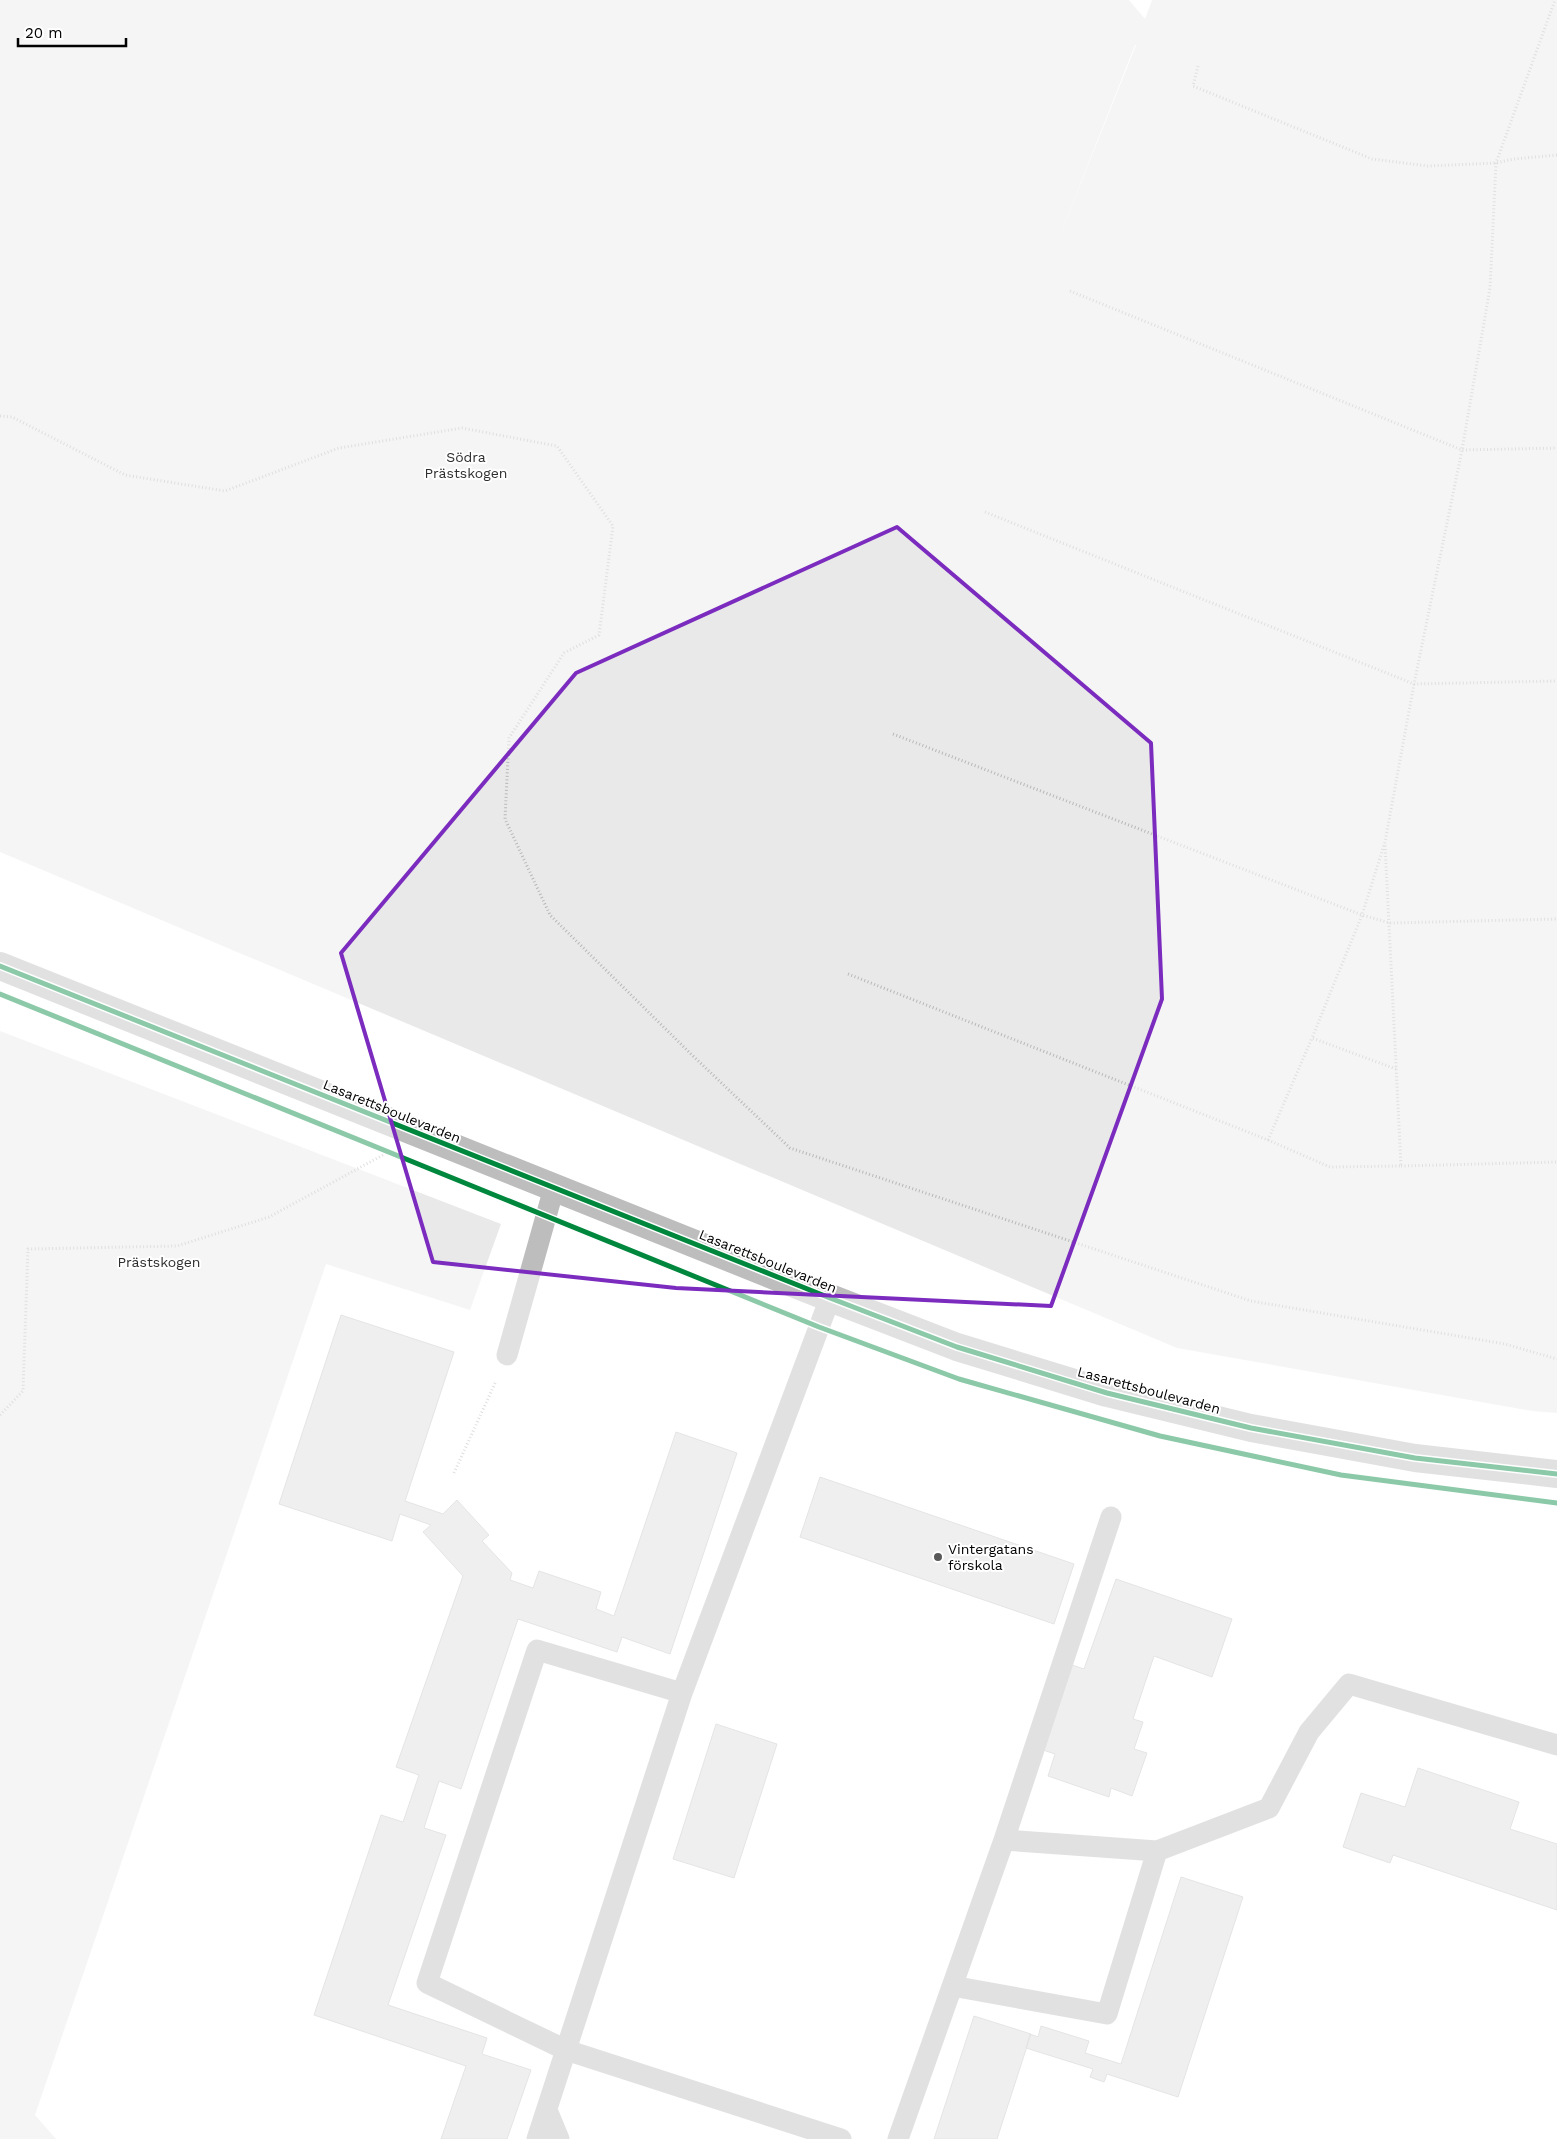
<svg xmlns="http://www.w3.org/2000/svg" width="1557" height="2139" font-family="'Work Sans',sans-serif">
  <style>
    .green { fill: #e9e9e9; fill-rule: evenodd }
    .building { fill: #dcdcdc; stroke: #c4c4c4 }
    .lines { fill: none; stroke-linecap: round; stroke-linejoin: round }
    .path { stroke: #b8b8b8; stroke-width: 3; stroke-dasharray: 1 2.5; stroke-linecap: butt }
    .service { stroke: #bdbdbd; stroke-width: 21 }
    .tertiary { stroke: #bdbdbd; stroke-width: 28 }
    .cycleway-casing { stroke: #fff; stroke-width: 8 }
    .cycleway { stroke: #00873e; stroke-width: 5 }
    .marked { fill: none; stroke: #7b2cbf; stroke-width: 4; stroke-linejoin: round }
    .poi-dot { fill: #595959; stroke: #fff; stroke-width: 2 }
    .labels { text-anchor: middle; stroke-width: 4; stroke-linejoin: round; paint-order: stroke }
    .park-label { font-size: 14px; fill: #2e2e2e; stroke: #fff }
    .street-label { font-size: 14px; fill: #000; stroke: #fff }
    .poi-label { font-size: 14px; fill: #000; stroke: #fff; text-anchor: start }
  </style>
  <rect width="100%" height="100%" fill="#fff"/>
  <path class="green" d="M0,0H1129L1145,19L1152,0H1557V1413L1532,1411L1177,1348L0,852ZM1136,45L1053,253L1135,45Z
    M0,1031L501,1224L470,1310L326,1264L35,2115L56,2139H0Z"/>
  <path class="building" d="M341,1315L454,1352L405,1501L443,1514L457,1500L489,1535L482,1541L512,1573L510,1580L533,1588L539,1571L601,1592L596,1609L614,1616L676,1432L737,1453L670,1654L622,1637L617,1652L518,1619L461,1789L439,1781L424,1828L446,1835L388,2005L487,2038L482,2054L531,2070L507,2139H441L466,2066L314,2015L381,1815L403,1822L419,1775L396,1767L463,1576L423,1532L431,1525L400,1514L392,1541L279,1504Z
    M820,1477L1074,1564L1054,1624L800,1537Z
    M1116,1579L1232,1619L1212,1677L1154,1656L1133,1719L1143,1722L1134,1749L1147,1753L1132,1796L1111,1788L1109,1797L1048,1776L1055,1754L1043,1750L1072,1665L1084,1669Z
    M716,1724L777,1744L734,1878L673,1859Z
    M1418,1768L1519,1802L1510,1829L1557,1844V1910L1393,1855L1390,1863L1343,1847L1361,1793L1405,1807Z
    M1181,1877L1243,1897L1178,2097L1107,2074L1104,2082L1090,2077L1093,2069L1026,2048L1030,2034L1038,2037L1041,2026L1089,2041L1085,2053L1121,2064Z
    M974,2016L1031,2034L997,2139H934Z"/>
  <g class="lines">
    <path class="path" d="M1198,66L1193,86L1372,159L1428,166L1496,163L1514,159L1557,155
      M1070,291L1462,450L1557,448
      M0,416L12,417L125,475L225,491L339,448L462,428L557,446L613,526L599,635L564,653L509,738L505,819L550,915L692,1055L790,1148L1251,1301L1505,1344L1557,1359
      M985,512L1414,684L1557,681
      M893,734L1362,915L1390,923L1557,919
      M848,974L1268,1140L1312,1038
      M1396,1069L1312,1038L1362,915L1385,842L1414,684L1462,450L1490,288L1496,163L1555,0
      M1268,1140L1330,1167L1401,1166L1385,844
      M1401,1166L1557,1162
      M0,1415L23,1391L28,1249L177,1246L269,1217L383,1155
      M454,1473L496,1381"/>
    <path class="service" d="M507,1355L554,1188
      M682,1693L537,1650L427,1983L566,2050L841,2139
      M1004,1840L1157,1851L1269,1808L1309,1732L1349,1684L1557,1745
      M952,1986L1107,2014L1157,1851
      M547,2110L559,2139
      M537,2139L682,1693L830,1298
      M898,2139L1004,1840L1111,1517"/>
    <path class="tertiary" d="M0,966L830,1298L957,1347L1107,1393L1251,1428L1415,1458L1557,1474"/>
    <defs>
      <path id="cycleway" d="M0,966L830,1298L957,1347L1107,1393L1251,1428L1415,1458L1557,1474
        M0,994L819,1327L959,1379L1160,1436L1341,1475L1557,1503"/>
    </defs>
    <use href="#cycleway" class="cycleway-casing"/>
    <use href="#cycleway" class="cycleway"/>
  </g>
  <path d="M0 0H1557V2139H0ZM897,527L1151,743L1162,999L1051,1306L676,1288L433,1262L341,953L576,673Z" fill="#fff" fill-opacity=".55" fill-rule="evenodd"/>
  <path class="marked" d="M897,527L1151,743L1162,999L1051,1306L676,1288L433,1262L341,953L576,673Z"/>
  <circle class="poi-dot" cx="938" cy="1557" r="5"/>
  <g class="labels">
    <g class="park-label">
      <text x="466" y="462">Södra<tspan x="466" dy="16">Prästskogen</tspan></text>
      <text x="159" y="1267">Prästskogen</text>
    </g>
    <g class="street-label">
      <text transform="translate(392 1111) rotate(22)" y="5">Lasarettsboulevarden</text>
      <text transform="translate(768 1261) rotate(22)" y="5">Lasarettsboulevarden</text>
      <text transform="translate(1149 1390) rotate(15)" y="5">Lasarettsboulevarden</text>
    </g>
    <g class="poi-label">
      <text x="948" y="1554">Vintergatans<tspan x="948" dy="16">förskola</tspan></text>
    </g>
  </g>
  <path d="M18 38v8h108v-8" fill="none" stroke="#000000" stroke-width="2.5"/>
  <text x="25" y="38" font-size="15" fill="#000000" stroke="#ffffff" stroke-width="4" paint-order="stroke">20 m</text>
</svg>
